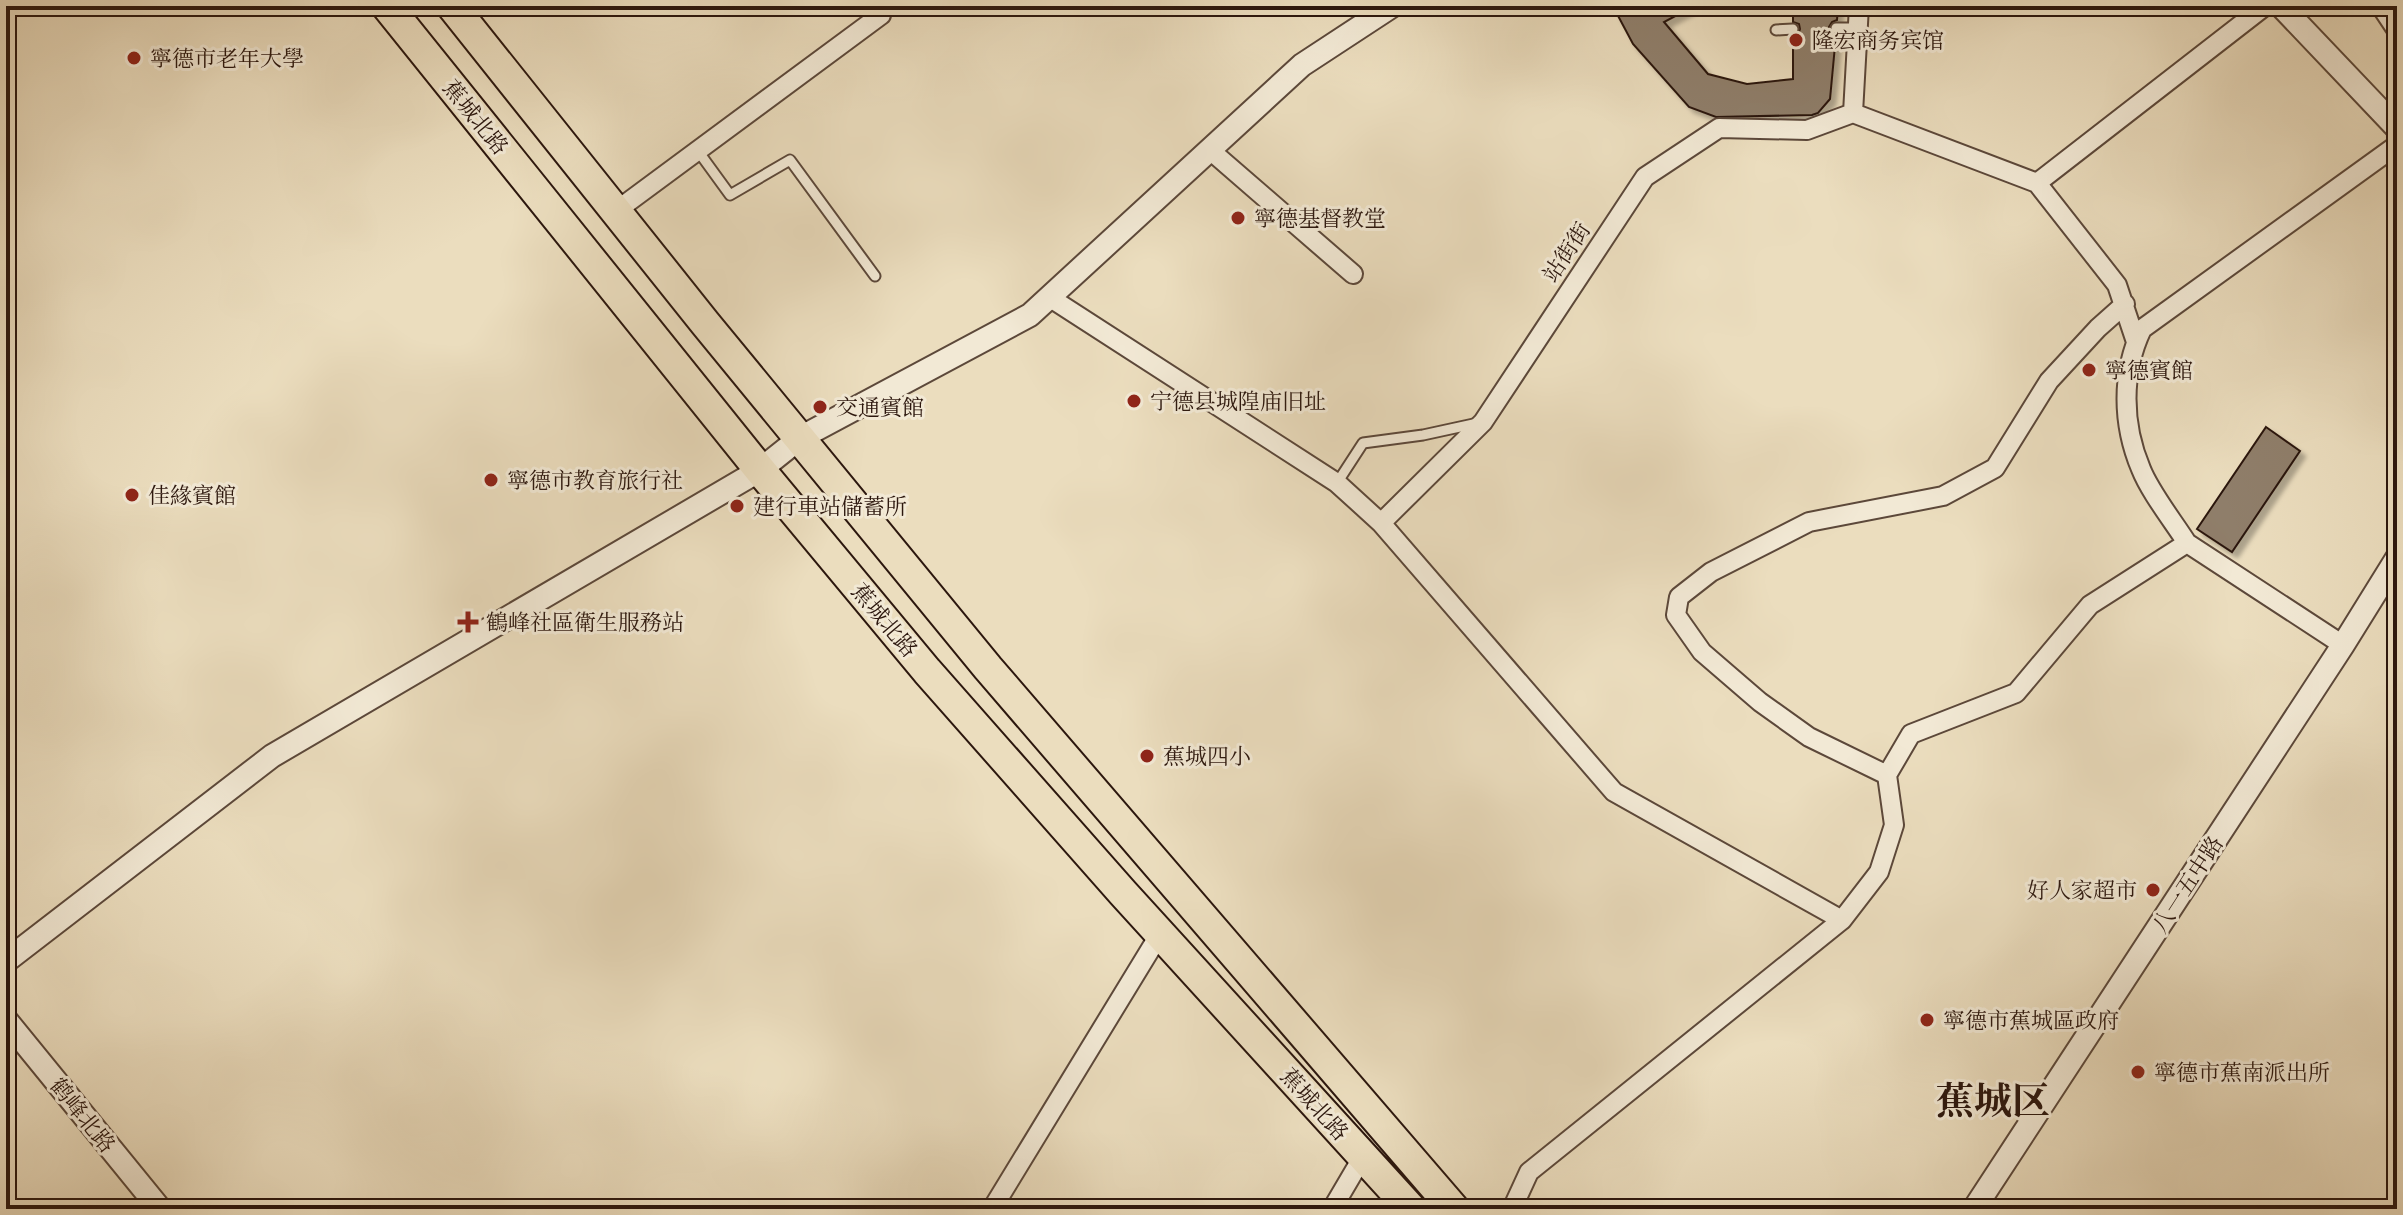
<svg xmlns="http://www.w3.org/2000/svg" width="2403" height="1215" font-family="'IM FELL English','Noto Serif SC',serif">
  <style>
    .building { fill: #8f7e6a; stroke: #2c170e; stroke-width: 2; filter: url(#shadow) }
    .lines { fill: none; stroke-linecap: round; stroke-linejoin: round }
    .service-casing { stroke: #5c483a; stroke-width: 13 }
    .minor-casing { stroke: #5c483a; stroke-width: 22 }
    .tertiary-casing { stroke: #5c483a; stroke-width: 26 }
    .trunk-casing { stroke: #2c170e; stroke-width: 34 }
    .service { stroke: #f2e9d5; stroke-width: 9 }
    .minor { stroke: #f2e9d5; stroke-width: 18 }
    .tertiary { stroke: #f2e9d5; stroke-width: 22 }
    .trunk { stroke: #ebddbe; stroke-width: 30 }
    .poi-dot { fill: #8f2418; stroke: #f2e9d5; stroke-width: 3 }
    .labels { text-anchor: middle; stroke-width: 6; stroke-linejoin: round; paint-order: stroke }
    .poi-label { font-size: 22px; fill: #2c170e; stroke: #f2e9d5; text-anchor: start }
    .street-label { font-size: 22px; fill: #2c170e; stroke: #f2e9d5 }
    .town-label { font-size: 38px; font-weight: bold; fill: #2c170e; stroke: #f2e9d5 }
  </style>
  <defs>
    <filter id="shadow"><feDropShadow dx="5.5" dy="5.5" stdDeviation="2" flood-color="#0004"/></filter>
  </defs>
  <rect width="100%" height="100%" fill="#ebddbe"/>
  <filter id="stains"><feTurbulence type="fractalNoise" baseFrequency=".0025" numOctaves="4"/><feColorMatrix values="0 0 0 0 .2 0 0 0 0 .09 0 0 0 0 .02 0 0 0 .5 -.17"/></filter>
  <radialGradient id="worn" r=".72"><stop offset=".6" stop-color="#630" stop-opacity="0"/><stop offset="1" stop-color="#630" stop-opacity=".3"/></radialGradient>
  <path class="building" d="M1624,6H1694L1664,22L1708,74L1747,84L1793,79V36L1798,35L1800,29L1799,24L1793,22V6H1838L1837,20L1832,22L1829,27L1830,32L1836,35L1830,99L1818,113L1812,115L1716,117L1689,107L1633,44L1616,12Z
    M2266,427L2300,451L2232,552L2197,529Z"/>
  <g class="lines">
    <defs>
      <path id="service" d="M1740,6L1741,9
        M1836,28H1858
        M1776,30L1793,29
        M698,151L730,195L790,160L875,276
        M1337,483L1363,443L1423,435L1478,423"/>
      <path id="minor" d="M1859,6L1853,113L2037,183
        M1210,150L1353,274
        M616,211L881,15
        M1049,297L1337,483L1381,523L1614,792L1842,920
        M2136,342L2117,285L2037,183L2265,6
        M1381,523L1483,422L1645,177L1719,128L1807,130L1853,113
        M2187,543C2173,521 2150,492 2141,469C2122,424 2121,373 2142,329L2397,145
        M1887,775L1809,737L1760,702L1702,652L1676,615L1679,597L1711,572L1809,522L1943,496L1995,468L2049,381L2098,328L2125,304
        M992,1209L1161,932
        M1332,1209L1362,1158
        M1512,1209L1529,1172L1842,920L1879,872L1894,825L1887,775L1911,734L2016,693L2090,605L2187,543L2343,645"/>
      <path id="tertiary" d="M2281,6L2397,128
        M2383,6L2397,27
        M6,961L272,756L760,470L800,438L1030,315L1302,65L1392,6
        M6,1020L160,1209
        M1974,1209L2343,645L2397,558"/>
      <path id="trunk" d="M387,6L760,470L927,671L1123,893L1411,1209
        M452,6L705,323L988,668L1454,1209"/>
    </defs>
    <use href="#service" class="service-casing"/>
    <use href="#minor" class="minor-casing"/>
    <use href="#tertiary" class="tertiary-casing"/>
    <use href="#trunk" class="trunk-casing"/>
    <use href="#service" class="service"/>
    <use href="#minor" class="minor"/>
    <use href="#tertiary" class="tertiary"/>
    <use href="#trunk" class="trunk"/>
  </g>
  <g class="poi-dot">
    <circle cx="1796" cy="40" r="8"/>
    <circle cx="134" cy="58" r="8"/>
    <circle cx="1238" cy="218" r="8"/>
    <circle cx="2089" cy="370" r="8"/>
    <circle cx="1134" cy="401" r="8"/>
    <circle cx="820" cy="407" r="8"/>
    <circle cx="491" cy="480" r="8"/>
    <circle cx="132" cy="495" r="8"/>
    <circle cx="737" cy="506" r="8"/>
    <path d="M464 610h8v8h8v8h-8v8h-8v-8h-8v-8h8z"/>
    <circle cx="1147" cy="756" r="8"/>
    <circle cx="2153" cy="890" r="8"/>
    <circle cx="1927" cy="1020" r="8"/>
    <circle cx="2138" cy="1072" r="8"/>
  </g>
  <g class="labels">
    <g class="poi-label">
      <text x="1812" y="48">隆宏商务宾馆</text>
      <text x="150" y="66">寧德市老年大學</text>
      <text x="1254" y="226">寧德基督教堂</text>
      <text x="2105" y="378">寧德賓館</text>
      <text x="1150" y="409">宁德县城隍庙旧址</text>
      <text x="836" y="415">交通賓館</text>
      <text x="507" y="488">寧德市教育旅行社</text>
      <text x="148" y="503">佳緣賓館</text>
      <text x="753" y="514">建行車站儲蓄所</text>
      <text x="486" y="630">鶴峰社區衛生服務站</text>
      <text x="1163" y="764">蕉城四小</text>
      <text x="2137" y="898" text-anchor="end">好人家超市</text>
      <text x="1943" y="1028">寧德市蕉城區政府</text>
      <text x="2154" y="1080">寧德市蕉南派出所</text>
    </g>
    <g class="street-label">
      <text transform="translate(476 117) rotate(51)" y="8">蕉城北路</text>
      <text transform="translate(1566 252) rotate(-56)" y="8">站街街</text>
      <text transform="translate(885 620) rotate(50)" y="8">蕉城北路</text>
      <text transform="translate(2187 884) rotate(-57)" y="8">八一五中路</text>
      <text transform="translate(1315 1104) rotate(48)" y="8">蕉城北路</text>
      <text transform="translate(83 1115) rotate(51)" y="8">鹤峰北路</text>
    </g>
    <g class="town-label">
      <text x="1993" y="1114">蕉城区</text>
    </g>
  </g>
  <rect width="2403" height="1215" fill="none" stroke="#ebddbe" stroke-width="32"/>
  <rect x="8" y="8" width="2387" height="1199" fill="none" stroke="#2c170e" stroke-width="4"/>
  <rect x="16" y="16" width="2371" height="1183" fill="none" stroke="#2c170e" stroke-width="2"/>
  <rect width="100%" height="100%" filter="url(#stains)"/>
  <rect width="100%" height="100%" fill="url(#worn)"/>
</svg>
